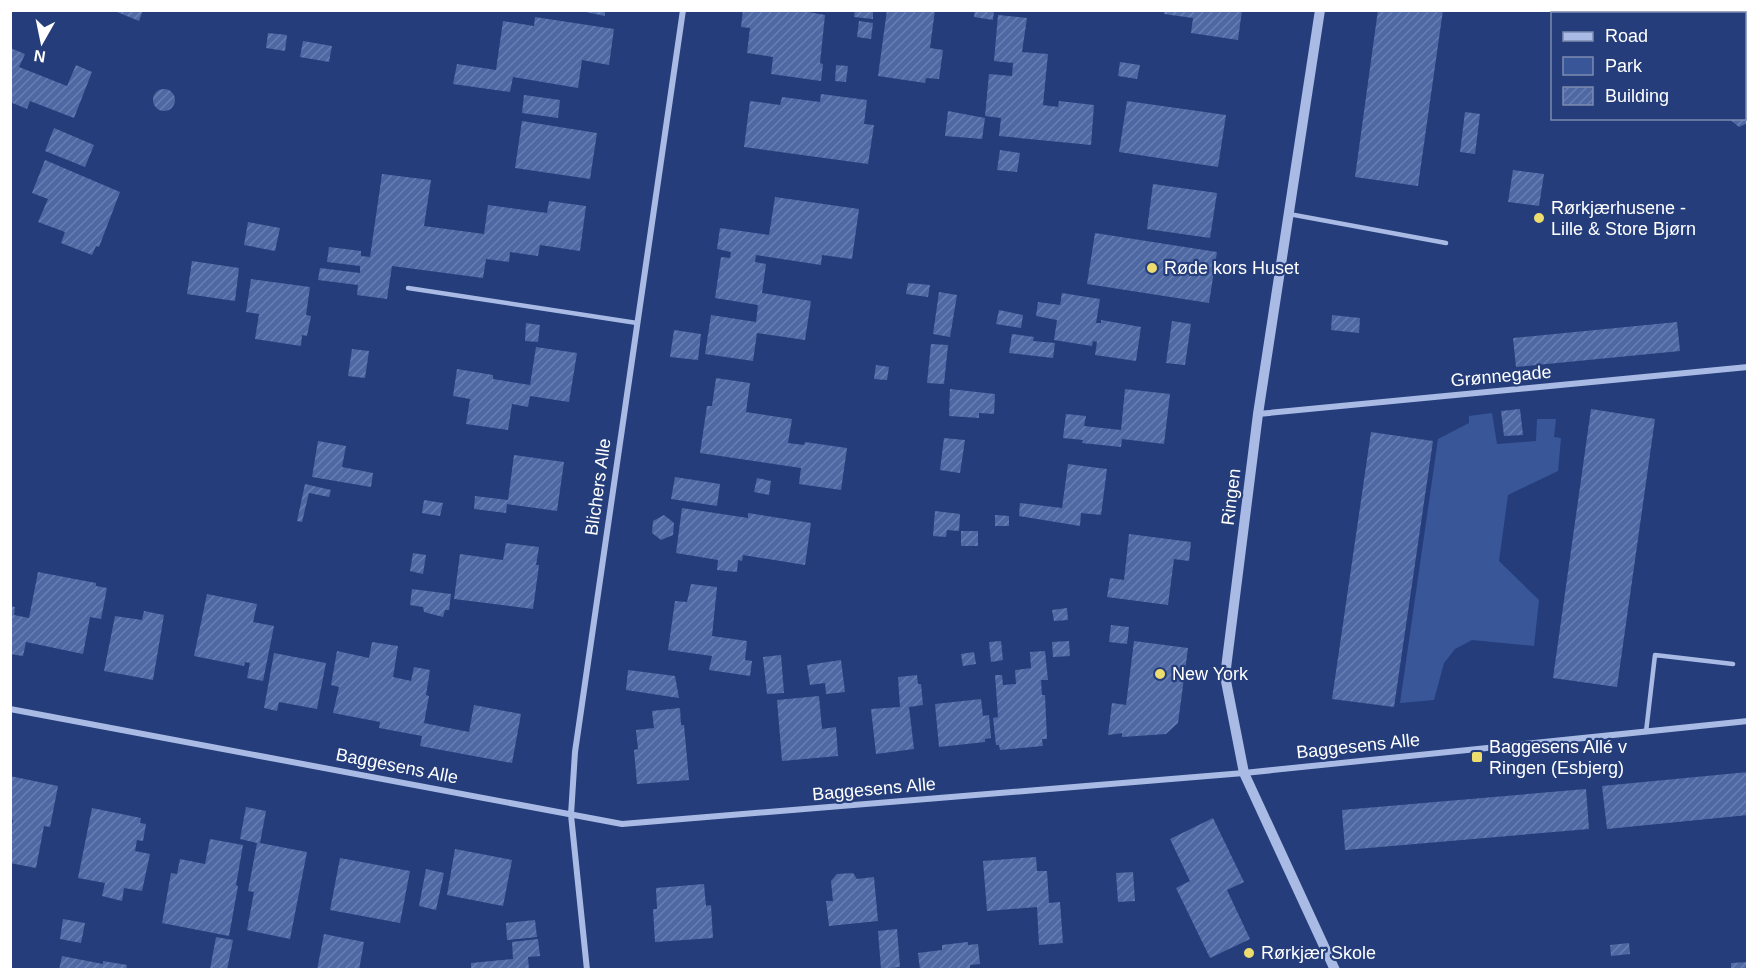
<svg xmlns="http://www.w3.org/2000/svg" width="1758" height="980" font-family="Helvetica,sans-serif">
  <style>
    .green { fill: #395698 }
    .building { fill: url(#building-hatch) }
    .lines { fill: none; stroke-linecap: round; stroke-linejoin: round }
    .service { stroke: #a9bbe4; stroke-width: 4.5 }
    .minor { stroke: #a9bbe4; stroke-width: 6 }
    .tertiary { stroke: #a9bbe4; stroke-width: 10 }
    .poi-dot { fill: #eddc6e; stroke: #253e7b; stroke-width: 2 }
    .labels { text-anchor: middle; stroke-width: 4.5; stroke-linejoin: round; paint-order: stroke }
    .poi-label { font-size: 18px; fill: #fff; stroke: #253e7b; text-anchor: start }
    .street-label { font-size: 18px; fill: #fff; stroke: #253e7b }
  </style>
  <defs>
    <pattern id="building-hatch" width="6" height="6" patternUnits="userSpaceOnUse" patternTransform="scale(1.5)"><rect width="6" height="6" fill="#4e68a4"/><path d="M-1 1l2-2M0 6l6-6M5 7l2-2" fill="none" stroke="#697fb2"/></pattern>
  </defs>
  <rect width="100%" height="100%" fill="#253e7b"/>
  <path class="green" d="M1492,413L1497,444L1536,441L1537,419H1556L1554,437L1561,438L1558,471L1508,495L1499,561L1539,600L1534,646L1472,640L1455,649L1444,663L1434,700L1400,703L1438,439L1469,423V416Z"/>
  <path class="building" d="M112,10H143L139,21Z
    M576,10H605V16Z
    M743,10H797L825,15L820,63L823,64L821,81L771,74L773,57L747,53L750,28L741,27Z
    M855,10H873V19L854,17Z
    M887,10H935L930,48L943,50L939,79L926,78L925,83L878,76Z
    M975,10H994L993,20L974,17Z
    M1165,10H1242L1238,40L1191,33L1193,18L1164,14Z
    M1378,10H1443L1418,186L1355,177Z
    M998,15L1027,18L1022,52L1048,54L1043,105L1058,107L1059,101L1094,105L1091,145L999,136L1001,118L985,116L989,74L1012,76L1013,63L994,61Z
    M535,17L614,29L609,65L582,60L578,88L513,77L510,92L453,84L457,64L496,70L503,21L534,26Z
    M859,21L873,23L871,39L857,37Z
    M268,33L287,35L285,51L266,48Z
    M303,41L332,46L329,62L300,57Z
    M10,48L25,54L19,67L67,86L76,65L92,72L74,118L30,101L27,109L10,102Z
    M1120,62L1140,65L1137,79L1118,76Z
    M836,65L848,66L846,82L835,81Z
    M153 100a11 11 0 1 1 22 0a11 11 0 1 1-22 0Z
    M821,94L867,100L864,124L874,125L868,164L744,147L750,101L780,105L782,97L820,102Z
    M524,95L560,100L558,118L522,113Z
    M1744,100L1748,102V123L1739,127L1728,118H1744Z
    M1127,101L1226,115L1218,167L1119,152Z
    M948,111L985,118L982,139L945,136Z
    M1465,112L1480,114L1475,154L1460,152Z
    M522,121L597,133L590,179L515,168Z
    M54,128L94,145L85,167L45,151Z
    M1000,150L1020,153L1017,172L997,170Z
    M45,160L120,192L99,247L96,246L92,255L61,243L65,232L38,222L48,199L32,193Z
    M1513,170L1544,174L1539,206L1508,202Z
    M382,174L431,180L424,226L484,234L488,205L547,213L549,201L586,206L580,251L540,245L538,256L510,252L509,262L486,259L483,278L392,266L387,299L357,295L358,285L318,280L320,268L360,273V266L327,262L329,247L361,251V256L370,257Z
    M1153,184L1217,193L1210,238L1147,229Z
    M775,197L859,209L852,259L822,255L821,265L756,255L755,262L766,264L762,293L811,301L805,340L757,333L753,361L705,354L711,315L756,322L758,305L715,298L721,257L730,258L731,252L717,249L720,228L769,235Z
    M248,222L280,228L275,251L244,245Z
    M1095,233L1217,252L1209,303L1087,284Z
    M192,261L239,268L235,301L187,294Z
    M251,279L310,287L306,315L311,316L307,336L302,335L301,346L255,339L259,314L246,312Z
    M908,283L930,285L928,297L906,294Z
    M939,292L957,295L950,337L933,334Z
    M1062,293L1100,299L1096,323H1101V320L1141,327L1136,361L1095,355L1097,342L1093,341L1092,346L1054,340L1057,320L1036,316L1038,302L1060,305Z
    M999,310L1023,315L1021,328L996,324Z
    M1332,315L1360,318L1359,333L1331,330Z
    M1172,321L1191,324L1185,365L1166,363Z
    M1677,322L1680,351L1516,367L1513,338Z
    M526,323L540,325L538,342L525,341Z
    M674,330L701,334L698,360L670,357Z
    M1012,334L1034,337L1033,341L1055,343L1053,358L1009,353Z
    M931,344L948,345L944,384L927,383Z
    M536,347L577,353L569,402L530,396L528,407L512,404L508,430L466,424L470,399L453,396L457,369L493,375V379L530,385Z
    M352,349L369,351L365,378L348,376Z
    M876,365L889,367L887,380L874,379Z
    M716,378L750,383L746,412L792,419L788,443L804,445L805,442L847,448L841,490L799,484L801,468L700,453L707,406H712Z
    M950,389L995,394L994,414L979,413V418L949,416Z
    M1125,389L1170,394L1164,444L1122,439L1121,447L1082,443L1083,440L1063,438L1066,414L1086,416L1084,426L1121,430Z
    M1520,409L1523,435L1504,436L1501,411Z
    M1591,409L1655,419L1617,687L1553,678Z
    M1371,432L1433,441L1394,707L1332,699Z
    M944,438L965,440L960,473L940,470Z
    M318,441L346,446L342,467L373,473L371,487L312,477Z
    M514,455L564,462L557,511L507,504L506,513L474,509L475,496L508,500Z
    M1068,464L1107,469L1101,515L1081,513L1080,526L1019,516L1020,503L1062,508Z
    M675,477L720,484L717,506L671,499Z
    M757,478L771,481L769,495L754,492Z
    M305,484L331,490L329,497L309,493L302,522L297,521Z
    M424,500L443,503L440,516L422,513Z
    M682,508L748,518V513L811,523L805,565L743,555L742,561L738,560L737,572L717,570L718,560L676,553Z
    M935,511L960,514L959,531L947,530L946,537L933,536Z
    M664,515L674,523L673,535L661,540L652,533L653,521Z
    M995,515L1009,516V526H995Z
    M961,531H978V546H961Z
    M1129,534L1191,542L1189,561L1174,559L1168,605L1107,597L1110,578L1124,580Z
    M506,543L539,547L536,565H539L533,609L454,599L460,554L503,560Z
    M413,553L426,555L423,574L410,571Z
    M38,572L96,583V586L107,588L101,619L90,617L83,654L26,642L23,656L10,654V606L15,607L14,615L29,618Z
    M691,584L717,587L712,636L747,641L745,660L752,661L750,676L709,670L712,656L668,650L675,601L687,602Z
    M412,589L451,594L449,610H445L443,617L424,612L423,607L410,605Z
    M207,594L257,604L253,622L274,626L263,681L247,678L250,663L245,662L244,666L194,656Z
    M1067,608L1068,620L1054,621L1052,610Z
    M144,611L164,615L153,680L104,671L115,616L142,620Z
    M1111,625L1129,627L1127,644L1109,642Z
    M1001,641L1003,660L991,662L989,642Z
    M1069,641L1070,656L1053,657L1052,642Z
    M1134,641L1188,648L1178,723L1166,734L1122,737V733L1108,735L1112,703L1126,705Z
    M372,642L398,646L393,677L411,681L414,667L430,670L426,695L429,696L424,723L469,732L474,705L521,714L512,763L420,746L422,736L379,728L380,722L333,713L339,687L331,685L337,651L369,658Z
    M1045,651L1048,680H1041L1042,695H1045L1047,739H1042L1043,746L1000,750L999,745H996L993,718L998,717L995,675H1002L1003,685L1016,684L1015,670L1031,668L1030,652Z
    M974,652L976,664L963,666L961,654Z
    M274,653L326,663L317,709L279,702L277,711L264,708Z
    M781,655L784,693L767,694L763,657Z
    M841,660L845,692L826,694L825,683L810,685L807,665Z
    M628,670L675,676L679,698L626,690Z
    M917,675L918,684H921L923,705L909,707L914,749L876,754L871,709L900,707L898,677Z
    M819,696L822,729L836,727L838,756L782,761L777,700Z
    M981,699L983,716L989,715L991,738L985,739V742L939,747L935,704Z
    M680,708L681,725H684L689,780L637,784L634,750L638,749L636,730L654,728L652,711Z
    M1748,772V815L1607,829L1602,786Z
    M10,776L58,786L50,827L44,826L36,868L10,863V833L13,820L10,819Z
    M1586,789L1589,829L1345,850L1342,810Z
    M246,807L266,811L260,843L307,852L290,939L247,930L254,892L248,891L257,843L240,839Z
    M92,808L141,818L140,823L146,824L143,841L137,840L135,851L150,854L142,891L124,888L122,901L102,896L105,883L78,878Z
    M1213,818L1244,882L1227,890L1250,939L1210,958L1176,888L1190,881L1170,839Z
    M210,839L243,845L236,885L238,886L229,936L162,923L171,873L177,874L180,859L205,864Z
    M455,849L512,860L503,906L447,895Z
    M1036,857L1037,871H1047L1049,903L1060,902L1063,943L1039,945L1037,907L987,911L983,861Z
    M340,858L410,871L400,923L330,910Z
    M426,869L444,873L436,910L419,906Z
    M1133,872L1135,901L1118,902L1116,873Z
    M853,873L857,879L874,877L878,921L829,926L826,901H833L831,881L837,874Z
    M704,884L706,906L711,905L713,938L655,942L653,909H657L656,888Z
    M63,919L85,923L81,943L60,939Z
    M535,920L537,937L507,940L506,923Z
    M897,929L900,967L881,969L878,931Z
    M324,934L364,942L359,970H317Z
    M216,937L233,940L227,970L210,969Z
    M538,939L540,956L528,957L529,970H471V963L513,959L512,942Z
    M968,942V945L978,944L980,964L970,965V970H920L918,953L942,950V945Z
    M1629,943L1630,954L1611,956L1610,945Z
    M62,956L103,964V961L127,965L126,970H59Z
    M1748,962V970H1731V963Z"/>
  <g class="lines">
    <path class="service" d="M1289,214L1446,243
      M408,288L637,323
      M1646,732L1655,655L1733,664"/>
    <path class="minor" d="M1258,414L1748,367
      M10,709L622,824L1244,773L1748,721
      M587,970L571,815L575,752L683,10"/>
    <path class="tertiary" d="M1320,10L1258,414L1225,676L1244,773L1335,970"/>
  </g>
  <g class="poi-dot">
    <circle cx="1539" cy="218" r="6"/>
    <circle cx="1152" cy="268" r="6"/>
    <circle cx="1160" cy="674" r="6"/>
    <rect x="1471" y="751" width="12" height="12" rx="3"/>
    <circle cx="1249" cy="953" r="6"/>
  </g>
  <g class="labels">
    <g class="poi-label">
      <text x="1551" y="214">Rørkjærhusene -<tspan x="1551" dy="21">Lille &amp; Store Bjørn</tspan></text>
      <text x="1164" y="274">Røde kors Huset</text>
      <text x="1172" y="680">New York</text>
      <text x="1489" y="753">Baggesens Allé v<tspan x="1489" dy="21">Ringen (Esbjerg)</tspan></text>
      <text x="1261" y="959">Rørkjær Skole</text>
    </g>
    <g class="street-label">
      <text transform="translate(1501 376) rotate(-5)" y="6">Grønnegade</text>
      <text transform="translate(598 487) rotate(-82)" y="6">Blichers Alle</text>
      <text transform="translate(1231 497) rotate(-83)" y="6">Ringen</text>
      <text transform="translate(1358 746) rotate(-6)" y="6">Baggesens Alle</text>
      <text transform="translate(397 766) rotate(11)" y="6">Baggesens Alle</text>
      <text transform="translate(874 789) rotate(-5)" y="6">Baggesens Alle</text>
    </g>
  </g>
  <rect width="1758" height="980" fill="none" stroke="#ffffff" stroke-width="24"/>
  <rect x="1551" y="12" width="195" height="108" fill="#253e7b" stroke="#7c8bb0" stroke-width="1.5"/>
  <rect x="1563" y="32" width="30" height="9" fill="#a9bbe4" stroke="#7c8bb0" stroke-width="1.5"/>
  <text x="1605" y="42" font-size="18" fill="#ffffff">Road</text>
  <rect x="1563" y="57" width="30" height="18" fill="#395698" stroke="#7c8bb0" stroke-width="1.5"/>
  <text x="1605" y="72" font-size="18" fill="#ffffff">Park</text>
  <rect x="1563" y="87" width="30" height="18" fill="url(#building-hatch)" stroke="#7c8bb0" stroke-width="1.5"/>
  <text x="1605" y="102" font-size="18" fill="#ffffff">Building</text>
  <g transform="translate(42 42) rotate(189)" stroke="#253e7b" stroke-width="4.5" paint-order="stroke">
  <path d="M0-4.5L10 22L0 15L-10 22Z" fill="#ffffff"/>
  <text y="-9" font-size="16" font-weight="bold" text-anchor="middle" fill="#ffffff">N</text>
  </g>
</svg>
